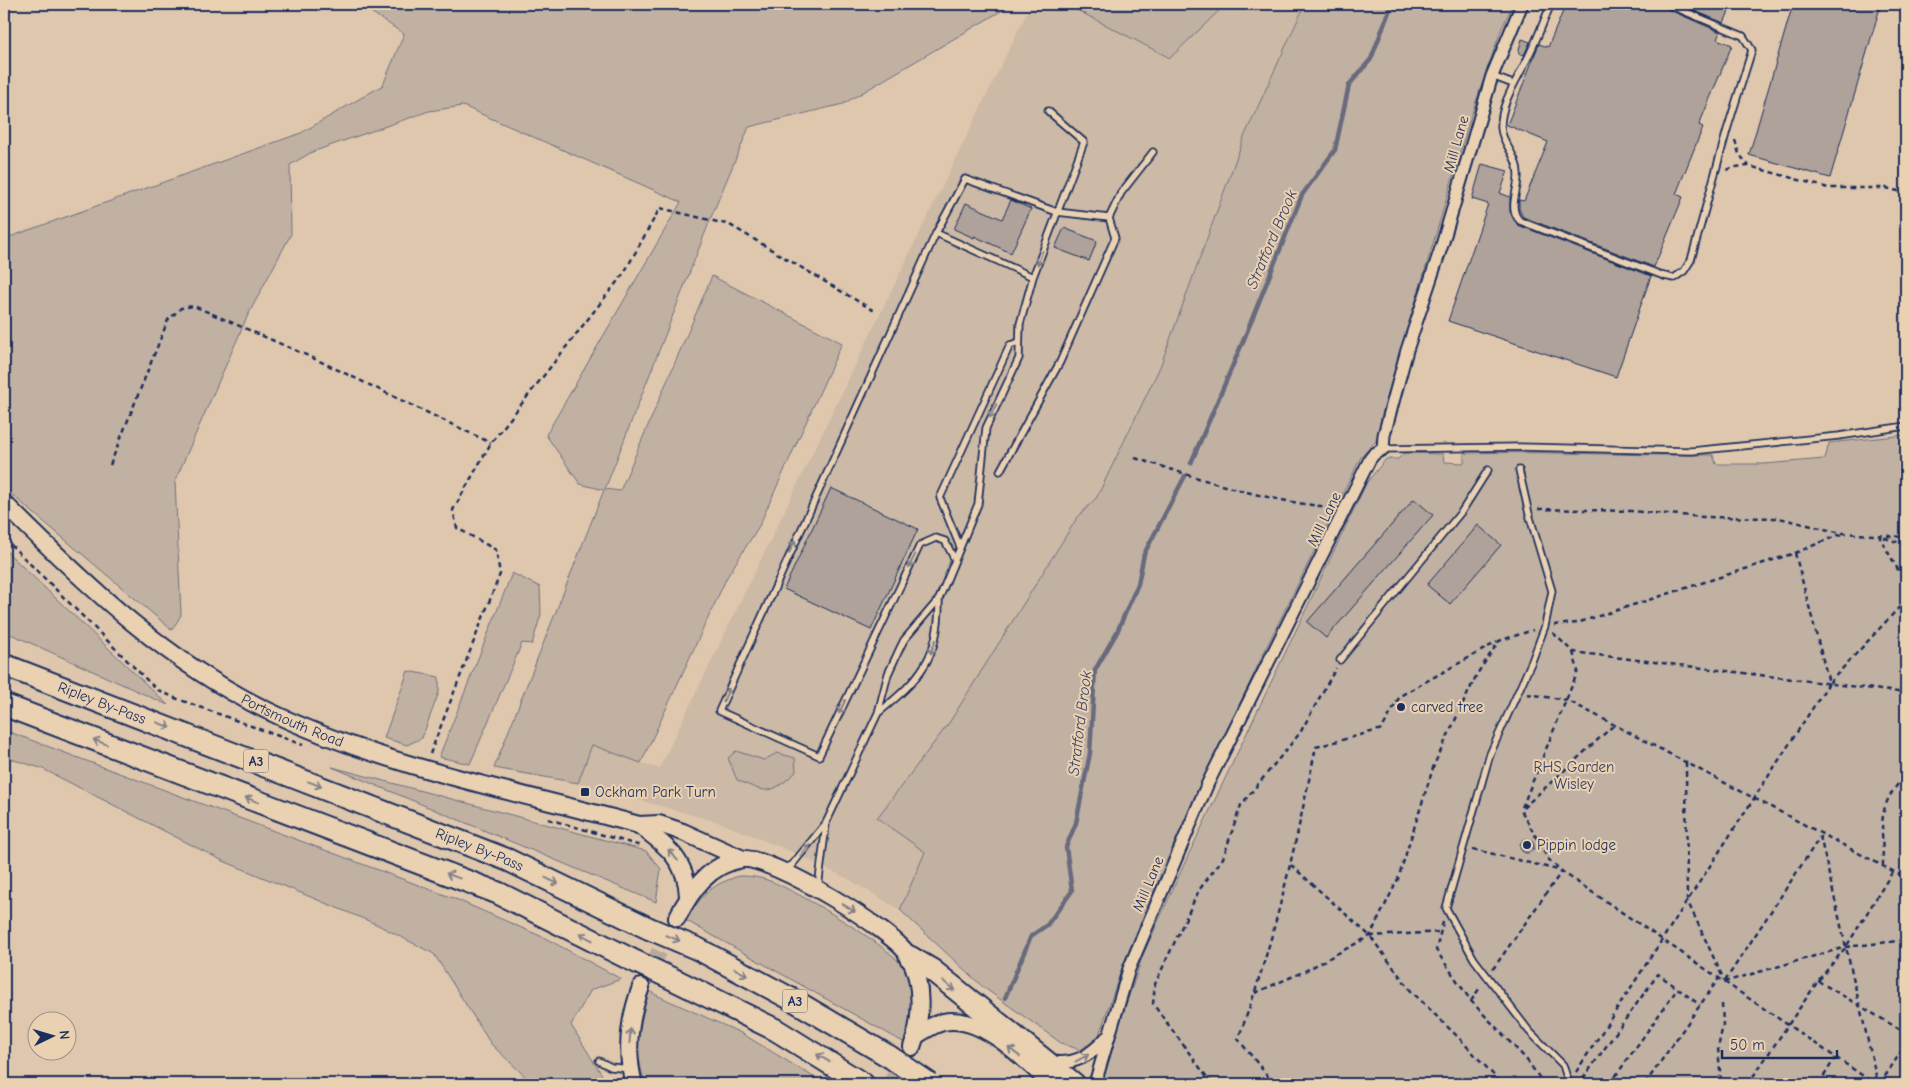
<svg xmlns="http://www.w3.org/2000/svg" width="1910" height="1088" font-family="'Comic Neue',sans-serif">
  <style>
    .built { fill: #ccb9a6 }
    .green { fill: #c1b1a2; stroke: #6e7080 }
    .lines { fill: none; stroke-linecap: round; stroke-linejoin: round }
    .stream { stroke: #686b7d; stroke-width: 4.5 }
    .building { fill: #aea29a; stroke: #1b2f5e }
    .secondary-tunnel { stroke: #b7a99d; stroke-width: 16; stroke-dasharray: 16 8; stroke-linecap: butt }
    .lane-casing { stroke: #1b2f5e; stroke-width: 9 }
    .street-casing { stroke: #1b2f5e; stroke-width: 15 }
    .secondary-casing { stroke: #1b2f5e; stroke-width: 20 }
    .highway-casing { stroke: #1b2f5e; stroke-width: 25 }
    .path { stroke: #1b2f5e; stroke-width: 2.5; stroke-dasharray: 5 4; stroke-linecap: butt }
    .lane { stroke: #ead1b2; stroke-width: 5.5 }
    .street { stroke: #ead1b2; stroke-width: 11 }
    .secondary { stroke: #ead1b2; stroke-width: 16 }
    .highway { stroke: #ead1b2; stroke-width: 21 }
    .highway-bridge-casing { stroke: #1b2f5e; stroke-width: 25; stroke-linecap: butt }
    .highway-bridge { stroke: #ead1b2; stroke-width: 21 }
    .oneway { stroke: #828088 }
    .poi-dot { fill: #1b2f5e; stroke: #ead1b2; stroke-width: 2 }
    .labels { text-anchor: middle; stroke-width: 4; stroke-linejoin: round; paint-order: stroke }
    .shield { fill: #ead1b2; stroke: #596077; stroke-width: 1 }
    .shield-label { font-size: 14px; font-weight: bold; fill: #1b2f5e }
    .street-label { font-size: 15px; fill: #1b2f5e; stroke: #ead1b2 }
    .poi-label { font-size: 15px; fill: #1b2f5e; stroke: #ead1b2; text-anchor: start }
    .park-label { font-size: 15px; fill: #344268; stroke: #ead1b2 }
    .water-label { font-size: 16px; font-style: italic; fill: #354368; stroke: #ead1b2 }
  </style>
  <rect width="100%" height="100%" fill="#dec7ad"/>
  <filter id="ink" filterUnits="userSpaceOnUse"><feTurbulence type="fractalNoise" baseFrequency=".02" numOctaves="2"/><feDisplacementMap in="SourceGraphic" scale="10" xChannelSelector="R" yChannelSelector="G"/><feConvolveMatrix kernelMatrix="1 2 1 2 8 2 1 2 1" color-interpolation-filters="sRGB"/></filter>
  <g filter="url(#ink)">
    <path class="built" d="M1031,4H1065L1170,58L1226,4H1304L1244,137L1160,367L1097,497L1077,518L949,723L878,817L925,852L900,910L850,880L790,851L721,823L578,783L592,745L659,769Z"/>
    <path class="green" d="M359,4H1013L843,104L749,127L712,215L605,489L620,491L712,276L842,343L759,526L727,577L641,763L592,745L578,783L494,768L604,490L580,484L546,435L681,202L463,106L429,111L312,152L290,165L291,234L247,317L175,481L181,615L172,630L4,488V239L301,133L383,85L404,34Z
      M1065,4H1226L1170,58Z
      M1305,4H1513L1501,30L1472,113L1382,414L1376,441L1361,457L1268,644L1174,844L1123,965L1098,1038L1080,1050L1061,1043L983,987L900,910L925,852L877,818L949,723L1077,518L1097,497L1160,367L1244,137Z
      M1906,435V1084H1107L1104,1076L1113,1043L1143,955L1186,860L1367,482L1386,459H1398L1404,453L1443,454L1444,462L1464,463V453C1547,451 1630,456 1713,455L1716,464H1764L1825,459L1829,443Z
      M4,549L168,705L4,631Z
      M512,573L540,587L541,614L532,644L522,643L470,764L439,757Z
      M408,671L439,677V692L422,738L407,745L384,738Z
      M4,730L453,898L545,938L621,979L591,990L571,1025L602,1075L601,1084H533L491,1044L434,954L376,924L221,860L41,768L4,757Z
      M736,751L764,760L777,753L795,758L796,772C770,795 768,794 737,780L728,758Z
      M332,767L646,851L661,869L656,902Z
      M739,876C750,876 759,877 770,881C794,889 893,948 904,968C916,993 912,1018 905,1043L685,920C704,894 708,886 739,876Z
      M649,990L656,995L741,1033L825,1084H646C634,1056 636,1017 649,990Z"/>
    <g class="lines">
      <path class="stream" d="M1191,463L1244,339L1302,195L1335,150L1349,85L1371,59L1392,4
        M1005,998L1031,936L1047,925L1072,891L1066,847L1076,823L1090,753L1095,670L1117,632L1138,584L1144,554L1185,476"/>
    </g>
    <path class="building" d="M1566,4H1662L1665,8L1720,32L1717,39L1732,45L1699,125L1703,127L1676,194L1683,197L1654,267L1523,217L1519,209V200L1524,201L1548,142L1507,125L1539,44L1548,47Z
      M1678,4H1732L1724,23Z
      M1793,4H1881L1830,178L1749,155Z
      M1522,39L1530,42L1524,55L1518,53Z
      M1482,164L1508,171L1500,193L1510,197V212L1518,225L1651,276L1616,377L1448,321L1488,204L1472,199Z
      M1011,200L1031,209L1011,253L974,236V238L954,229L966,203L1002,219Z
      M1064,228L1097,241L1089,261L1055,248Z
      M831,488L918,529L871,630L784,589Z
      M1414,499L1433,515L1326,638L1307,622Z
      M1478,525L1501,545L1450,604L1427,585Z
      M1520 846a7 7 0 1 1 14 0a7 7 0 1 1-14 0Z"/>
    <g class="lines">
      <path class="secondary-tunnel" d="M641,987L672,927
        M890,1084L912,1047"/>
      <defs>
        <path id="lane" d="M1551,4C1544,20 1538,37 1530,53C1520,76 1500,102 1501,128C1502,144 1518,156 1518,174C1519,190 1507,208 1520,221L1664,276L1674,278L1684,271L1691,260L1727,130L1752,50L1743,36L1667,4
          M1492,76L1513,84
          M1109,218L1121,193L1153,152
          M936,233L965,179L1057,212L1109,218L1115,238L1060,362L1000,471
          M1383,449L1520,447L1692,451L1839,436L1906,426
          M1519,470L1529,514L1552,591L1545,626L1532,661L1490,754L1446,908L1474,959L1529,1031L1563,1065L1569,1084
          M960,547L940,498L1010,345L1019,342
          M955,560L945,541L936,538L920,545L819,756L719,711L936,233L1033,277
          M1340,660L1462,511L1488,470
          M878,713C921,678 940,657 939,599
          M783,868L792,865L826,823L878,713L888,674L900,648L904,640L939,599L978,504L986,428L1019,358L1020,324L1033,277L1084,142L1048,111
          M818,888L826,825
          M599,1061L611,1067L630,1069"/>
        <path id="street" d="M1050,1062C1076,1065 1090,1056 1107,1037
          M1093,1084L1096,1080L1129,969L1208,783L1370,459L1374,454L1383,449L1384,435L1407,350L1442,245L1492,76L1522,4"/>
        <g id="secondary">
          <path id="s1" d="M4,503C87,586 172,668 281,717C395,769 519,792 639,825L659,824L683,832L743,859"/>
          <path d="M639,825C666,845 687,861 688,896"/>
          <path d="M677,918C691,891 709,864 742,859C769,855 898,932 910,958C923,984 922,1020 912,1047"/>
          <path d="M917,1035C928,1028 939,1021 952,1021C989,1021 1026,1061 1051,1084"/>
          <path d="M634,1084C625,1051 629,1019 641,987"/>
        </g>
        <g id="highway">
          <path id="s2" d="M4,665L508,860L648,928"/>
          <path d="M4,705L498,893L630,959"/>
          <path d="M698,949L795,1001L890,1057"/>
          <path d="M910,957L932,970L1074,1084"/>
          <path d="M677,981L776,1030L863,1084"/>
        </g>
      </defs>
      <use href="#lane" class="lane-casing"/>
      <use href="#street" class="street-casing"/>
      <use href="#secondary" class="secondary-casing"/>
      <use href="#highway" class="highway-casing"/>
      <path class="path" d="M1735,140L1739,154L1749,166
        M1727,170L1734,167L1749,166L1828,188H1886L1906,193
        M1135,458C1199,478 1265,502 1332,507
        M110,465L168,320L181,308L194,306L313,358L491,443
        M1538,509L1631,511L1704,517L1779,518L1841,533L1906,537
        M4,538L156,689L175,698L303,745
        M1906,545L1879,536L1906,584
        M1795,553L1829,683L1906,600
        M1554,625L1577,623L1795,553L1841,534
        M1553,633L1573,652L1906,693
        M1573,652L1578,671L1521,810L1548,859L1564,873L1875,1084
        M1527,694L1567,700L1906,878
        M430,754L500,574L496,550L457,528L453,510L491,443L624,273L660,208L730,225L876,312
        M1686,762L1687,900L1724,980
        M1523,808L1614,725
        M548,819L641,846
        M1820,836L1878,1084
        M1473,849L1562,871L1493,969
        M1291,865L1370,936L1411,991L1460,1039L1502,1084
        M1883,866C1883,824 1875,807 1906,775
        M1443,922L1436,950L1471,1001L1526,1059L1544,1084
        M1370,936L1440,932
        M1725,981L1820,837
        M1818,981L1906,1033
        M1724,982L1846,947L1906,940
        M1255,993L1305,971L1370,936L1398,879L1434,765L1477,674L1499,641L1533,630
        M1471,1001L1481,986
        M1722,1004L1723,1025L1718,1048L1721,1082L1724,1084
        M1576,1072L1829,683
        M1212,1084L1153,1004L1155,984L1199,890L1223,858L1241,805L1300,733L1336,668
        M1274,1084L1238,1039C1274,945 1295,846 1316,747L1382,729L1400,696L1497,642
        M1588,1084L1582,1080L1658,974L1700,1005
        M1610,1084L1678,988
        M1645,1084L1719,978
        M1748,1084L1818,981L1846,947L1893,871
        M1819,1084L1835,1058
        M1880,1084L1906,1044"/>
      <use href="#lane" class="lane"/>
      <use href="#street" class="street"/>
      <use href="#secondary" class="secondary"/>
      <use href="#highway" class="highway"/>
      <defs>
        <path id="highway-bridge" d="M648,928L698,949
          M630,959L677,981
          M890,1057L930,1084"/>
      </defs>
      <use href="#highway-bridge" class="highway-bridge-casing"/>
      <use href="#highway-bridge" class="highway-bridge"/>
    </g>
    <defs><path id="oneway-shaft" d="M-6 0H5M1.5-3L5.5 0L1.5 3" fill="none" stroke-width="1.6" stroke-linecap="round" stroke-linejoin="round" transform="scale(1.25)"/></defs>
    <g class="oneway">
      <use href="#oneway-shaft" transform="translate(1040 258) rotate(110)"/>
      <use href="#oneway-shaft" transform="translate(993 411) rotate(116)"/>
      <use href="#oneway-shaft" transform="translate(792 547) rotate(-65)"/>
      <use href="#oneway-shaft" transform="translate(912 561) rotate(117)"/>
      <use href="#oneway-shaft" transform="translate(933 647) rotate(109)"/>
      <use href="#oneway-shaft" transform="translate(726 695) rotate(-66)"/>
      <use href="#oneway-shaft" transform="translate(842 707) rotate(115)"/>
      <use href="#oneway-shaft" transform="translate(164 725) rotate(21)"/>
      <use href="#oneway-shaft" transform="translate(100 742) rotate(-159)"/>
      <use href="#oneway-shaft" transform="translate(315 784) rotate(21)"/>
      <use href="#oneway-shaft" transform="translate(252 800) rotate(-159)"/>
      <use href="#oneway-shaft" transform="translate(805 850) rotate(-51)"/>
      <use href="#oneway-shaft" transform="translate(673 855) rotate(-131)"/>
      <use href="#oneway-shaft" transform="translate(453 876) rotate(-159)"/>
      <use href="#oneway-shaft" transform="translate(552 881) rotate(26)"/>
      <use href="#oneway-shaft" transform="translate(849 908) rotate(32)"/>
      <use href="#oneway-shaft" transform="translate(586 937) rotate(-153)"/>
      <use href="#oneway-shaft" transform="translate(673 938) rotate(23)"/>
      <use href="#oneway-shaft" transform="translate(741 972) rotate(28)"/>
      <use href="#oneway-shaft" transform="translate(949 986) rotate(41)"/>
      <use href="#oneway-shaft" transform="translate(630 1036) rotate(-86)"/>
      <use href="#oneway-shaft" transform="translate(1014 1052) rotate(-142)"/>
      <use href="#oneway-shaft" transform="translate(823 1058) rotate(-149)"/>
      <use href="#oneway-shaft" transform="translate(1082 1058) rotate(-28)"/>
    </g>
  </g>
  <g class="poi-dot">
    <circle cx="1401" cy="707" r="5"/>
    <rect x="580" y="787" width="10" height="10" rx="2.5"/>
    <circle cx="1527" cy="845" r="5"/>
  </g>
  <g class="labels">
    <g class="shield">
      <rect x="243.5" y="749.5" width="25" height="23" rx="4"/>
      <rect x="782.5" y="989.5" width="25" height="23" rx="4"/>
    </g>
    <g class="shield-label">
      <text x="256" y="766">A3</text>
      <text x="795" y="1006">A3</text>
    </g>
    <g class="street-label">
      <text transform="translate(1456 144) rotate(-74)" y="5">Mill Lane</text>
      <text transform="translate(1324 519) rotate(-64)" y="5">Mill Lane</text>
      <text dy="5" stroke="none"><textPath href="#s2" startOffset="105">Ripley By-Pass</textPath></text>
      <text dy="5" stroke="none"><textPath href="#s1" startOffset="364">Portsmouth Road</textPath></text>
      <text dy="5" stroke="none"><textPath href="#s2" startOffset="510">Ripley By-Pass</textPath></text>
      <text transform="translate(1148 884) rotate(-67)" y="5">Mill Lane</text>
    </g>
    <g class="poi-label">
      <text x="1411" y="712">carved tree</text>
      <text x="595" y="797">Ockham Park Turn</text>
      <text x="1537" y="850">Pippin lodge</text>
    </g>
    <g class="park-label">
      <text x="1574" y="772">RHS Garden<tspan x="1574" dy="17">Wisley</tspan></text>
    </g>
    <g class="water-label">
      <text transform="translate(1271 239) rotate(-67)" y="6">Stratford Brook</text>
      <text transform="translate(1079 723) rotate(-83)" y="6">Stratford Brook</text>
    </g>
  </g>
  <rect width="1910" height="1088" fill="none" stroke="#ead1b2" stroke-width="20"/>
  <rect x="10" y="10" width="1890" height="1068" fill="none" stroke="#1b2f5e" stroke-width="2" filter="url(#ink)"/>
  <g transform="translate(52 1036) rotate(85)"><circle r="24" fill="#ead1b2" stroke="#979090"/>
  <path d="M0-4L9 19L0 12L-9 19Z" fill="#1b2f5e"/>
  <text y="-8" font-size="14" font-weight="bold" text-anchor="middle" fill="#1b2f5e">N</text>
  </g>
  <path d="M1722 1050v8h115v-8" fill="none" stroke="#1b2f5e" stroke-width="2.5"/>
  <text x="1730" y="1050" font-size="15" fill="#1b2f5e" stroke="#ead1b2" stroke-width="4" paint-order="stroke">50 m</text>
</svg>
